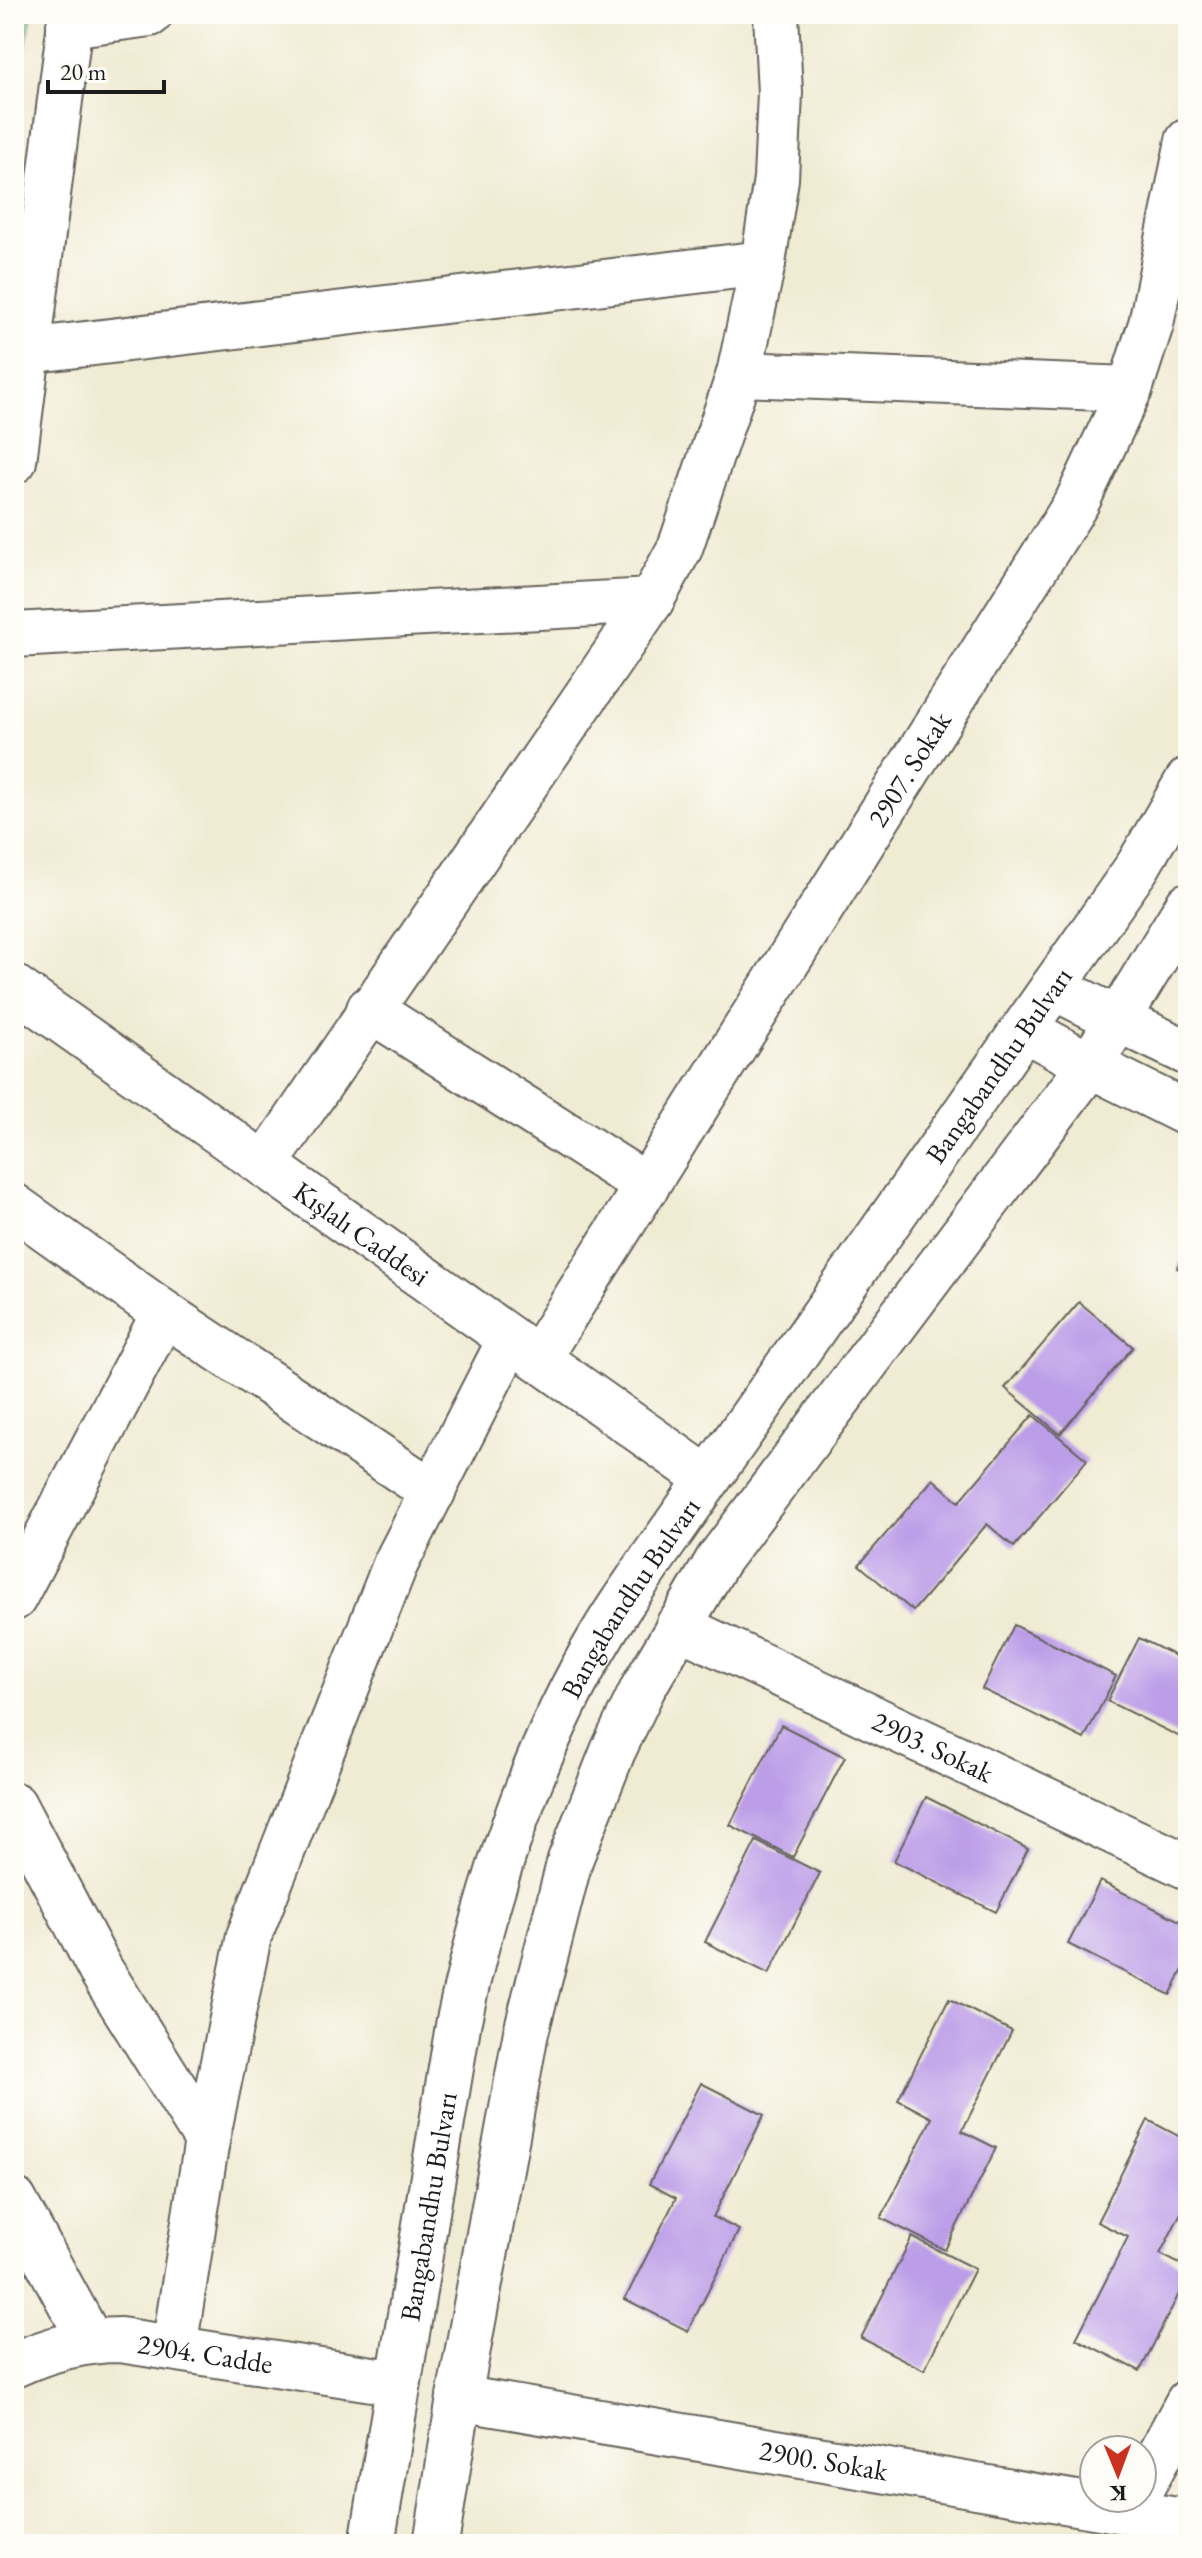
<svg xmlns="http://www.w3.org/2000/svg" width="1202" height="2558" font-family="'EB Garamond',serif">
  <style>
    .green { fill: #8bdc9c; stroke: #547c5c; stroke-width: 2 }
    .building { fill: #bc9ee8 }
    .lines { fill: none; stroke-linecap: round; stroke-linejoin: round }
    .minor-casing { stroke: #66645c; stroke-width: 48 }
    .tertiary-casing { stroke: #66645c; stroke-width: 48 }
    .primary-casing { stroke: #66645c; stroke-width: 48 }
    .minor { stroke: #fff; stroke-width: 44 }
    .tertiary { stroke: #fff; stroke-width: 44 }
    .primary { stroke: #fff; stroke-width: 44 }
    .labels { text-anchor: middle; stroke-width: 6; stroke-linejoin: round; paint-order: stroke }
    .street-label { font-size: 28px; fill: #1c1c1c; stroke: #fdfcf7 }
  </style>
  <rect width="100%" height="100%" fill="#fdfcf7"/>
  <filter id="ink" filterUnits="userSpaceOnUse"><feTurbulence type="fractalNoise" baseFrequency=".0125" numOctaves="2"/><feDisplacementMap in="SourceGraphic" scale="16" xChannelSelector="R" yChannelSelector="G"/><feConvolveMatrix kernelMatrix="1 2 1 2 8 2 1 2 1" color-interpolation-filters="sRGB"/></filter>
  <filter id="wash" filterUnits="userSpaceOnUse"><feTurbulence type="fractalNoise" baseFrequency=".006" numOctaves="4" result="noise"/><feDisplacementMap in="SourceGraphic" scale="32" xChannelSelector="R" yChannelSelector="G"/><feGaussianBlur stdDeviation="1.8" result="paint"/><feColorMatrix in="noise" values="0 0 0 0 0 0 0 0 0 0 0 0 0 0 0 0 0 1.4 0 .05"/><feComposite in="paint" operator="in"/></filter>
  <g filter="url(#wash)">
    <rect width="100%" height="100%" fill="#f0ebd3"/>
    <path class="green" d="M14,14H32L25,49L14,48Z"/>
    <g id="blocks">
      <path class="building" d="M1188,1247V1274L1177,1268Z
        M1079,1302L1133,1347L1060,1434L1005,1388Z
        M1033,1415L1087,1460L1014,1547L987,1524L913,1611L859,1565L933,1479L959,1502Z
        M1014,1625L1116,1676L1084,1739L982,1689Z
        M1139,1638L1188,1662V1741L1107,1701Z
        M781,1725L845,1757L793,1857L730,1825Z
        M926,1797L1028,1849L996,1912L894,1861Z
        M756,1841L820,1873L769,1974L705,1942Z
        M1100,1881L1188,1925V1960L1170,1995L1068,1944Z
        M949,1999L1012,2031L962,2131L996,2148L945,2250L881,2218L932,2118L898,2100Z
        M701,2083L764,2115L713,2217L739,2230L688,2331L625,2299L676,2198L649,2184Z
        M1148,2120L1180,2137L1188,2121V2199L1160,2254L1188,2268V2276L1140,2371L1076,2339L1128,2237L1097,2222Z
        M912,2237L975,2269L924,2370L861,2338Z"/>
    </g>
  </g>
  <g filter="url(#ink)">
    <use href="#blocks" fill-opacity="0" stroke="#66645c" stroke-width="2"/>
    <g class="lines">
      <defs>
        <g id="minor">
          <path d="M69,25L150,14"/>
          <path d="M27,351L763,263"/>
          <path d="M739,374L1130,389"/>
          <path d="M14,461L71,14"/>
          <path d="M14,635L651,601"/>
          <path id="s1" d="M14,987L708,1479"/>
          <path d="M369,1009L647,1186"/>
          <path d="M265,1165L651,601L680,548L739,374L763,263L776,179L780,93L776,14"/>
          <path d="M14,1206L164,1313L433,1492"/>
          <path id="s2" d="M538,1358L1077,502L1130,389L1151,324L1188,141"/>
          <path d="M14,1598L164,1313"/>
          <path id="s3" d="M678,1626L1188,1867"/>
          <path d="M14,1805L100,1969L207,2140"/>
          <path d="M14,2200L90,2340"/>
          <path d="M174,2348L207,2140L249,1936L395,1565L510,1339"/>
          <path id="s4" d="M14,2365C49,2349 82,2340 120,2340L398,2383"/>
          <path id="s5" d="M459,2398L1188,2522"/>
          <path d="M1142,2487L1188,2402"/>
        </g>
        <path id="tertiary" d="M1119,1020L1188,1053
          M1090,1065L1188,1114"/>
        <g id="primary">
          <path d="M1053,987L1119,1020"/>
          <path d="M1024,1029L1090,1065"/>
          <path id="s6" d="M372,2544L459,2020C487,1889 533,1749 603,1633C617,1609 634,1586 650,1562L1138,866L1188,780"/>
          <path d="M436,2544L459,2398L526,2032L570,1860L613,1751L643,1688L718,1560L1090,1065L1188,905"/>
        </g>
      </defs>
      <use href="#minor" class="minor-casing"/>
      <use href="#tertiary" class="tertiary-casing"/>
      <use href="#primary" class="primary-casing"/>
      <use href="#minor" class="minor"/>
      <use href="#tertiary" class="tertiary"/>
      <use href="#primary" class="primary"/>
    </g>
  </g>
  <g class="labels">
    <g class="street-label">
      <text dy="10" stroke="none"><textPath href="#s2" startOffset="696">2907. Sokak</textPath></text>
      <text dy="10" stroke="none"><textPath href="#s6" startOffset="1638">Bangabandhu Bulvarı</textPath></text>
      <text dy="10" stroke="none"><textPath href="#s1" startOffset="426">Kışlalı Caddesi</textPath></text>
      <text dy="10" stroke="none"><textPath href="#s6" startOffset="990">Bangabandhu Bulvarı</textPath></text>
      <text dy="10" stroke="none"><textPath href="#s3" startOffset="282">2903. Sokak</textPath></text>
      <text dy="10" stroke="none"><textPath href="#s6" startOffset="342">Bangabandhu Bulvarı</textPath></text>
      <text dy="10" stroke="none"><textPath href="#s4" startOffset="196">2904. Cadde</textPath></text>
      <text dy="10" stroke="none"><textPath href="#s5" startOffset="370">2900. Sokak</textPath></text>
    </g>
  </g>
  <rect width="1202" height="2558" fill="none" stroke="#fdfcf7" stroke-width="48"/>
  <g transform="translate(1118 2474) rotate(179)"><circle r="38" fill="#fdfcf7" stroke="#a3a29f" stroke-width="2"/>
  <path d="M0-6L14 30L0 20L-14 30Z" fill="#c8321e"/>
  <text y="-12" font-size="22" font-weight="bold" text-anchor="middle" fill="#1c1c1c">K</text>
  </g>
  <path d="M48 80v12h116v-12" fill="none" stroke="#1c1c1c" stroke-width="4"/>
  <text x="60" y="80" font-size="24" fill="#1c1c1c" stroke="#fdfcf7" stroke-width="6" paint-order="stroke">20 m</text>
</svg>
